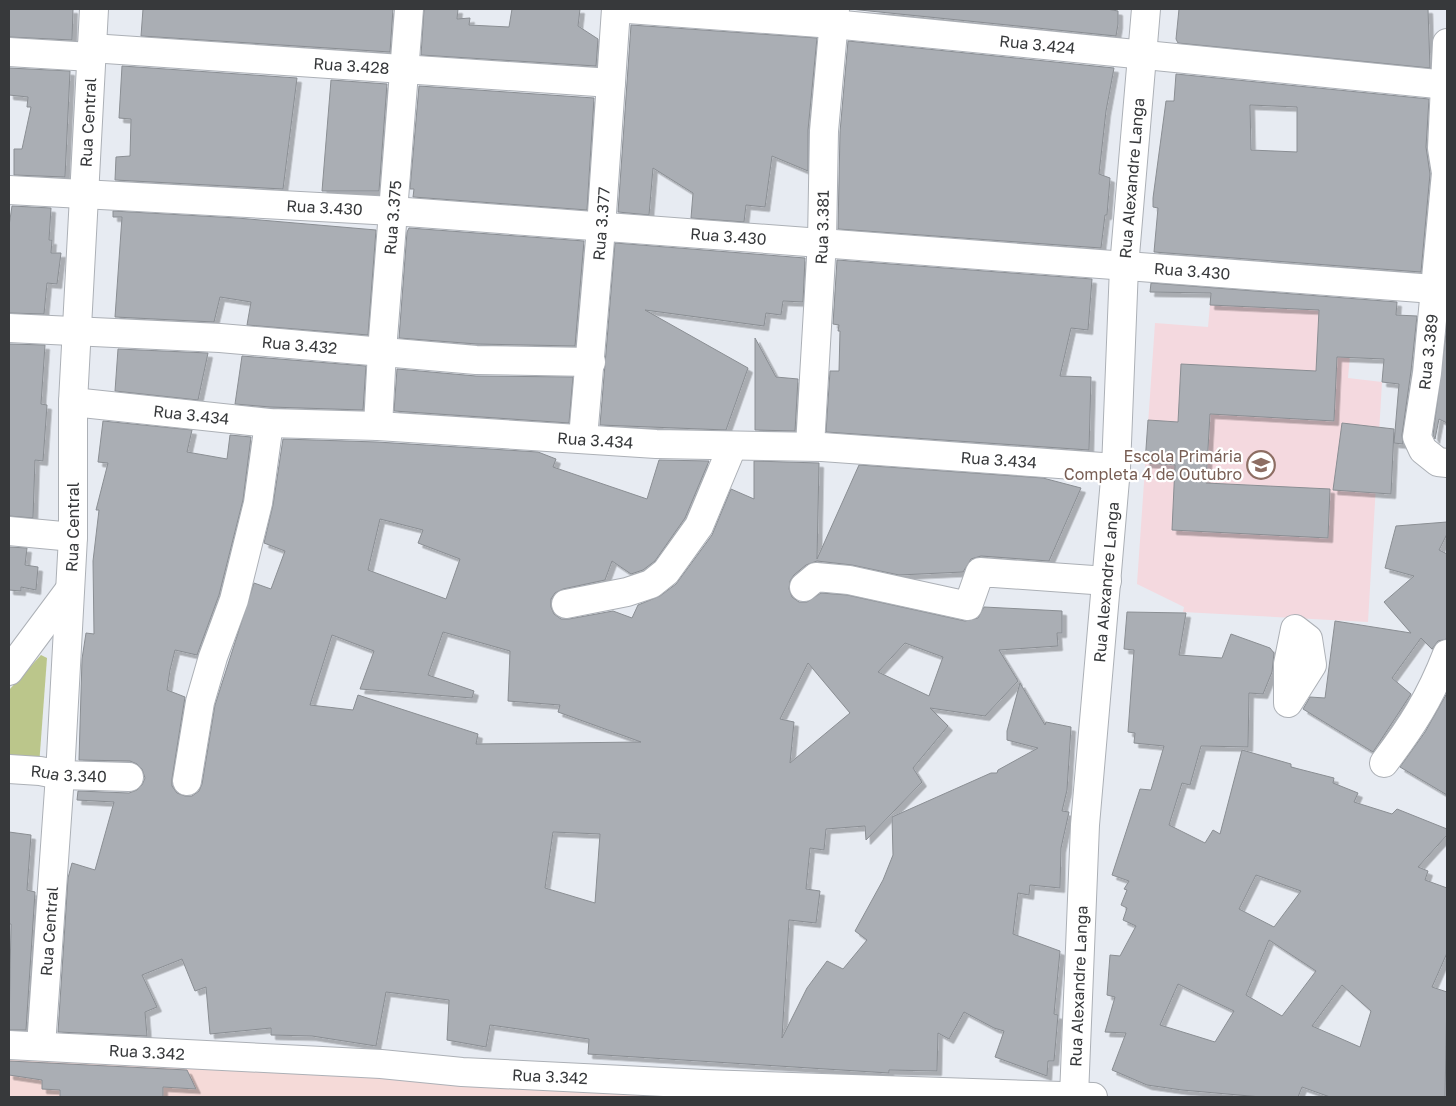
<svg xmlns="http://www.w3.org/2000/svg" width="1456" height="1106" font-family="'Golos Text',sans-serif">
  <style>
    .commercial { fill: #f5dad8 }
    .education { fill: #f4d9df }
    .green { fill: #bbc68b }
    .building { fill: #aaaeb4; stroke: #8a8e93; fill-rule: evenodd; filter: url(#shadow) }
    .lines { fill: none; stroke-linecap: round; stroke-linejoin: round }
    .minor-casing { stroke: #acb0b6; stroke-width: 30 }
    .minor { stroke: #fff; stroke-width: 28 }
    .labels { text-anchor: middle; stroke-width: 4.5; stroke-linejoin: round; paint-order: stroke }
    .street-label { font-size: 16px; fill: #37393b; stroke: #fff }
    .education-label { font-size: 16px; fill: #785e54; stroke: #fff; text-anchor: end }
  </style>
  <defs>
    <filter id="shadow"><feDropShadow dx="4.5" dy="4.5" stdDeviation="0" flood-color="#0004"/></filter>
  </defs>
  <rect width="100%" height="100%" fill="#e7ebf2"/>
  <path class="commercial" d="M9,1045L1093,1097H9Z"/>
  <path class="education" d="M1210,305L1354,312L1348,378L1382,382L1368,622L1183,612L1184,607L1137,584L1155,323L1208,327Z"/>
  <path class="green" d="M41,655L47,658L39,766L9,765V690Z"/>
  <path class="building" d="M9,9H73L72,40L9,37Z
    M143,9H393L390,52L141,36Z
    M424,9H458L457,19L470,18L469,25L509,27L512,9H580L578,26L598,39L596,66L421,55Z
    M850,9H1107L1118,11V24L1116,36Z
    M1179,9H1428L1430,68L1178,43L1176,39Z
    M631,25L817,38L808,130V171L772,156L765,207L746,205L744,222L691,218L693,193L653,168L649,215L618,212Z
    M848,41L1114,68L1106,111L1099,174L1110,178L1107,215H1105L1101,248L838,229L840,132Z
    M122,66L297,78L283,189L115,180L116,157L130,156L131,119L119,118Z
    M9,68L70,71L65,177L14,175V149H22L31,107H27L28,97L9,95Z
    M1176,74L1429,99L1426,147L1430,174L1421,272L1154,252L1158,208L1153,207V198L1166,101H1174ZM1250,105L1297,107V152L1251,150Z
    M331,80L387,84L379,191H322Z
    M419,86L594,98L587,210L413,197L414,189H410Z
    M12,206L51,208L49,240H52L51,253H61L57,284L47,283L44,314L9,313V226Z
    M113,211L237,218L376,230L368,335L247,325L251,302L220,297L214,322L115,317L122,217H113Z
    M409,228L584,241L575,346L477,344L399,338L407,232Z
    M615,243L805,258L803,302L783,301L781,315L766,313L764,326L645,310L748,368L726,430L600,425Z
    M837,260L1092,279L1088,330L1071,328L1060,376L1091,377L1089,450L826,432L830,371H839L840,331H838L839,325L833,324Z
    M1151,283L1397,302L1396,315L1417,316L1411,371L1402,435L1403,444L1394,443L1399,384L1382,382L1384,359L1337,357L1334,421L1210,414L1206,483L1330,489L1328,538L1172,530L1175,465L1145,463L1148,420L1178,422L1181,364L1316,371L1319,310L1210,305L1211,293L1150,292Z
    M1447,325V423L1439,419L1435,439L1433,435Z
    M755,338L776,377L798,379L795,431L755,430Z
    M9,344L45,345L41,404L47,405L43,461L35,460L33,518L9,516Z
    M118,349L208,353L198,400L115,391Z
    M242,356L366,366L363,410L270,407L235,404Z
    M397,369L476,376L573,377L569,423L394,411Z
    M103,421L192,430L187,452L227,459L230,435L251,437L243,500L219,595L197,655L175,650L170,670L167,690L185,697L172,779V786L177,793L185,796H192L199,791L202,784L215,705L254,583L271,589L285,551L264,543L273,505L283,439L377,442L538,452L556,459L553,467L647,499L659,460L709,461L685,518L655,561L643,570L631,574L612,561L605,580L563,589L555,593L551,599V607L554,614L561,619H569L613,611L632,618L638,605L660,596L676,584L712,535L731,489L754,499V461L819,463L817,559L859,465L1043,478L1081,488L1049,561L981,556L971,559L963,572L899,575L852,565L817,561L806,565L794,575L790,581L789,589L792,597L799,602H807L821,593L847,595L965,621L978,618L984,607L1062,611V633H1057L1058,646L999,650L1018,681L985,716L930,708L948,726L913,768L922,782L866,840L865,826L826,829L824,850L810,848L806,889L820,891L816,923L789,920L782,1038L807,988L827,961L843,969L867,940L855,931L883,880L893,855L892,817L991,773H997L998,770L1038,748L1007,740V731L1020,683L1045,725L1046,722L1071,727L1067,790L1062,811L1069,812L1061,848L1060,888L1030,885L1029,895L1018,893L1013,934L1060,951L1054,1014L1058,1015L1054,1061H1048L1047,1076L995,1057L1004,1031L994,1028L964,1012L949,1039L938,1033L937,1071L889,1070V1073L588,1054L589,1039L490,1025L486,1047L447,1040L449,1000L386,992L376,1046L312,1036L271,1035V1028L210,1034L206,987L195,991L182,959L142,975L157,1007L145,1012L147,1036L58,1032L68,878L72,863L95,870L114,802L77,800L78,791L129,793L137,790L142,785L145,778L142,769L137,764L130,761L79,760L82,659L86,633L94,634L93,561L99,510H96L108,463L98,462ZM380,519L423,530L418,543L460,559L446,599L368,570ZM443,632L510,651L508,701L560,705L558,712L641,742L476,744L478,734L358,695L353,710L310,705L332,635L374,651L360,689L472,698L474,691L428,675ZM905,643L943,657L929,696L878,672ZM808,663L850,713L790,763L794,722L780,719ZM553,832L600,834L595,903L545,888Z
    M1342,423L1394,429L1391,494L1333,490Z
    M1447,522V534L1439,550L1447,554V639L1438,641L1432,649L1421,638L1392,678L1411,694L1373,752L1303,709L1310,697L1325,698L1335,621L1411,633L1384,602L1414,576L1385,568L1396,526Z
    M9,547L27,548L25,565L38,567L36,590L21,587V591L9,590Z
    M1127,612L1186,613L1179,655L1222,658L1231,634L1270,648L1274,653L1272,672L1263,694L1249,693L1248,747L1201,746L1190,785L1182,783L1169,825L1205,843L1213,830L1220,834L1242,750L1291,764V767L1334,778L1333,783L1358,793L1354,802L1392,814L1397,809L1447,829V835L1418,867L1428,871L1425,880L1447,888V953L1432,987L1447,992L1445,1097H1330L1302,1087L1298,1097H1261L1182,1090L1147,1085L1112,1070L1126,1033L1105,1032L1115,997L1107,995L1110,955L1120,956L1136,926L1123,920L1127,908L1121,905L1127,890L1124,889L1129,881L1112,875L1140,789L1151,790L1164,746L1134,743L1135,733L1128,732L1134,650L1124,649ZM1256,875L1301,891L1274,927L1239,909ZM1269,940L1316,971L1282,1016L1246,995ZM1178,984L1234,1011L1215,1042L1160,1025ZM1342,985L1371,1011L1360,1047L1312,1026Z
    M1447,693V795L1400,767L1425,732Z
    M9,832L31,835L27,890L35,892L26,1030H9L11,924H9Z
    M9,1061L187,1070L196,1089L163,1087V1097H60V1090L42,1089V1080L9,1075Z"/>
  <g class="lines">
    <defs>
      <g id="minor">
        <path id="s1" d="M628,9L833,24L1447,85"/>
        <path d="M1447,43L1442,148L1446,173L1427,373L1417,437L1423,450L1438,462L1447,463"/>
        <path id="s2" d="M91,48L611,83"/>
        <path d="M9,52L91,57"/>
        <path id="s3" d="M9,190L393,211L1447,290"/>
        <path id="s4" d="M9,328L220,338L476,360L591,362"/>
        <path id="s5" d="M73,402L269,423L378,426L656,444L822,447L1116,468"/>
        <path id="s6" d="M378,426L382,351L409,9"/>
        <path id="s7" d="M583,438L601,228L616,9"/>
        <path id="s8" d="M810,446L822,241L824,131L835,9"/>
        <path d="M9,531L73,537"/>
        <path d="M804,587L816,577L849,580L968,606L980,572L1107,581"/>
        <path d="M566,604L627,592L651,584L666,572L699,526L732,447"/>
        <path d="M1295,629L1308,639L1312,665L1288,703V664Z"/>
        <path d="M9,671L70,589"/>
        <path d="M1384,763C1412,726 1430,698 1447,654"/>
        <path id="s9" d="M9,769L40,771L60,775L129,777"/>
        <path d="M187,781L200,702L213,657L234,600L258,503L269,423"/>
        <path id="s10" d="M9,1045L381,1064L462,1072L704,1084L1093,1097"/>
        <path id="s11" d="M41,1046L60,775L73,537V402L94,9"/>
        <path id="s12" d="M1074,1096L1085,825L1116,468L1124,267L1146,9"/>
      </g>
    </defs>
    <use href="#minor" class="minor-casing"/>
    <use href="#minor" class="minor"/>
  </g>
  <defs>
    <symbol id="school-ring" viewBox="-11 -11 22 22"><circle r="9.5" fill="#fff" stroke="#8d6e63" stroke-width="1.5"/><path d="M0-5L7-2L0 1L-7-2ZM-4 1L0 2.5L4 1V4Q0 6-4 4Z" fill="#8d6e63"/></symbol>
  </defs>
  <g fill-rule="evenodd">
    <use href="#school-ring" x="1245" y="449" width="32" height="32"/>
  </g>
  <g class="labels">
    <g class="street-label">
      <text dy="6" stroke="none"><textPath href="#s1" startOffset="411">Rua 3.424</textPath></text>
      <text dy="6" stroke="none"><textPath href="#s2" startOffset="261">Rua 3.428</textPath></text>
      <text dy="6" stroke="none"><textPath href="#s11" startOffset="925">Rua Central</textPath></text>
      <text dy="6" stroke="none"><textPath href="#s12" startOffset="920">Rua Alexandre Langa</textPath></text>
      <text dy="6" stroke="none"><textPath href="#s3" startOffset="316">Rua 3.430</textPath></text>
      <text dy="6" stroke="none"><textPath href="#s6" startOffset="209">Rua 3.375</textPath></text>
      <text dy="6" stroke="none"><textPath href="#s7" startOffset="215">Rua 3.377</textPath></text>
      <text dy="6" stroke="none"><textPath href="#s8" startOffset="219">Rua 3.381</textPath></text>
      <text dy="6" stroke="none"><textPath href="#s3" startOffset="721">Rua 3.430</textPath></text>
      <text dy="6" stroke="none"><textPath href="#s3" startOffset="1186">Rua 3.430</textPath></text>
      <text dy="6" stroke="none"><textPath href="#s4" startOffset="291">Rua 3.432</textPath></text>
      <text transform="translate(1428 352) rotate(-84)" y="6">Rua 3.389</text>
      <text dy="6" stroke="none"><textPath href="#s5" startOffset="119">Rua 3.434</textPath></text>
      <text dy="6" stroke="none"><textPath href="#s5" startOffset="524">Rua 3.434</textPath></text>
      <text dy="6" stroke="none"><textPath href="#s5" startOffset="928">Rua 3.434</textPath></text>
      <text dy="6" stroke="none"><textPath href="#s11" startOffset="520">Rua Central</textPath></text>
      <text dy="6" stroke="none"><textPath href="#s12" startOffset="515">Rua Alexandre Langa</textPath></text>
      <text dy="6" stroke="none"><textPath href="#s9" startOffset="60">Rua 3.340</textPath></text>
      <text dy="6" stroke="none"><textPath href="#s11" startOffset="115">Rua Central</textPath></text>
      <text dy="6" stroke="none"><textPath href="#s12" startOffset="110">Rua Alexandre Langa</textPath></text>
      <text dy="6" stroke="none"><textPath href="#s10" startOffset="138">Rua 3.342</textPath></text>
      <text dy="6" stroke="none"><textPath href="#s10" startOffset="542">Rua 3.342</textPath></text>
    </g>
    <g class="education-label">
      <text x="1242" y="462">Escola Primária<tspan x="1242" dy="18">Completa 4 de Outubro</tspan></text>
    </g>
  </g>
  <rect width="1456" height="1106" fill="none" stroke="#37393b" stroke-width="20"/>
</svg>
